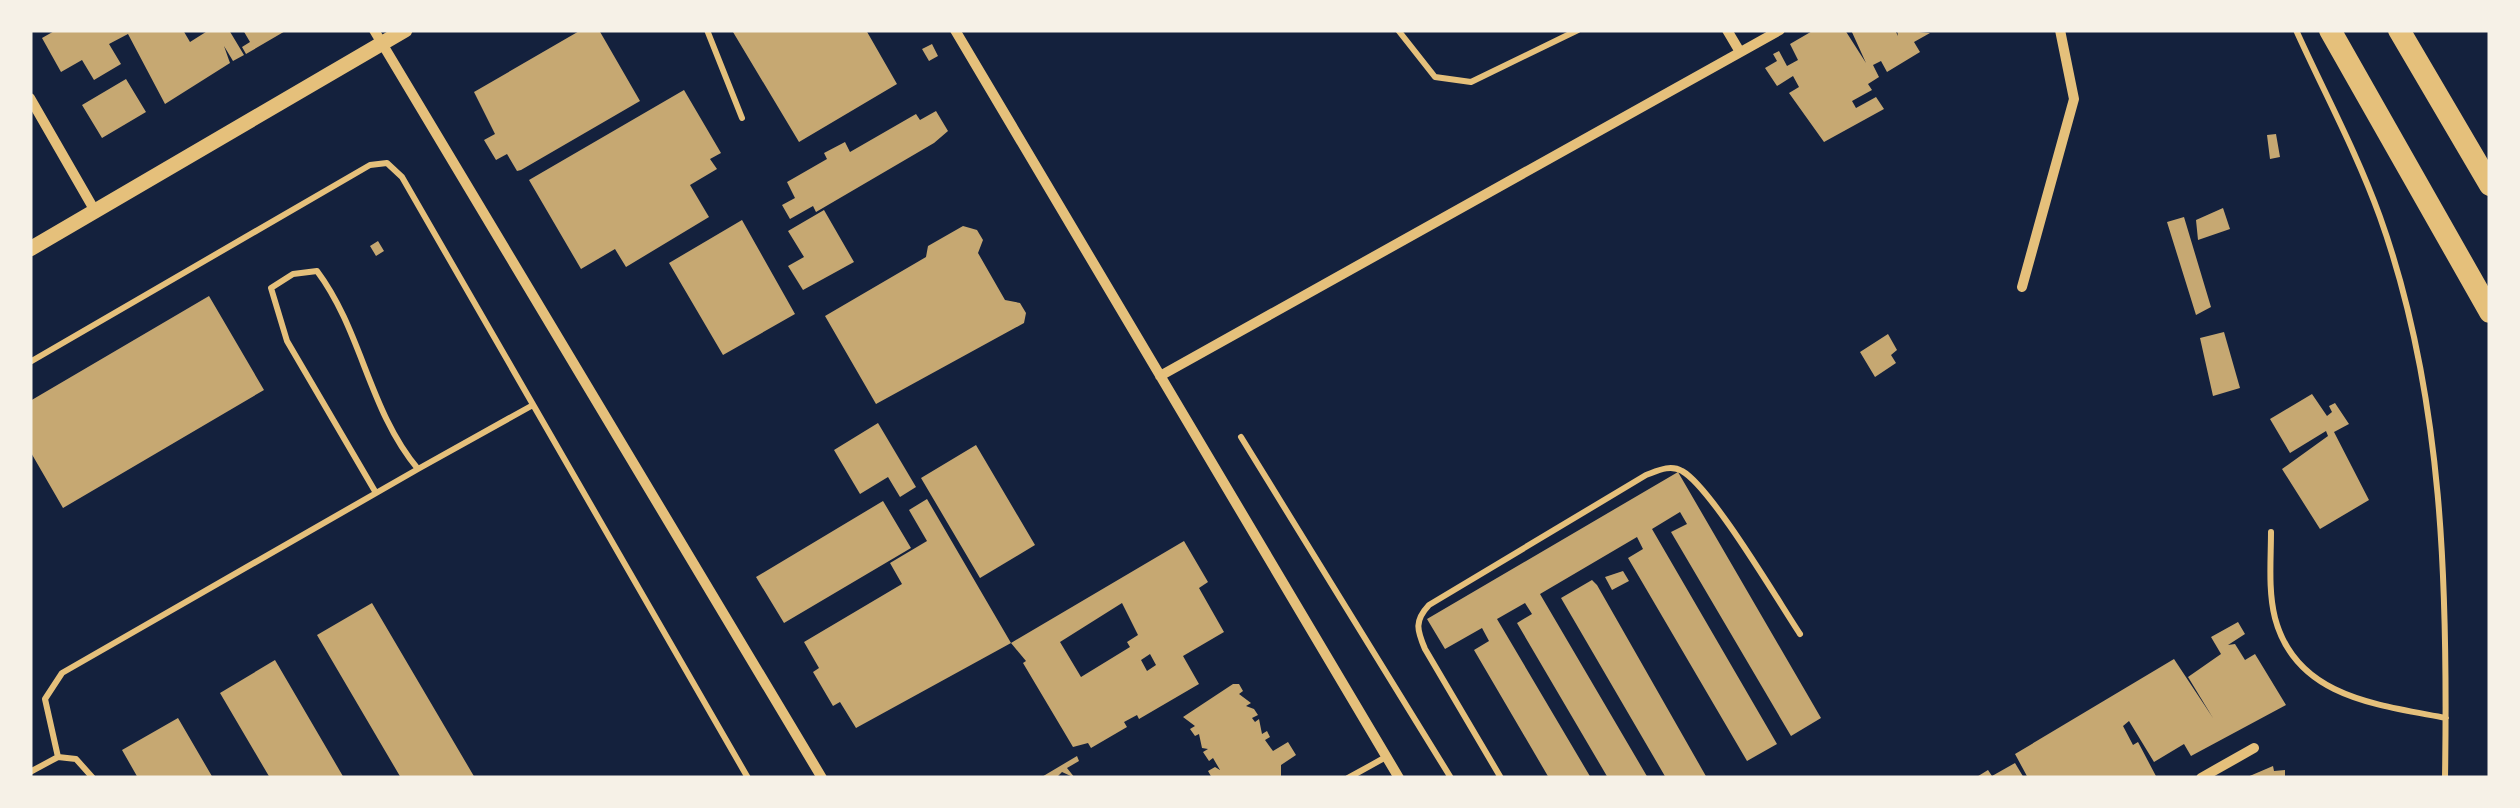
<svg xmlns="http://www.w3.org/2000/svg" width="2520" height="808" font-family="'IBM Plex Sans',sans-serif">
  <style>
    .building { fill: #c6a872; fill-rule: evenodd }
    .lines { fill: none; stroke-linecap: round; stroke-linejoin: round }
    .service { stroke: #e5c07b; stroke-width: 6 }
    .minor { stroke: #e5c07b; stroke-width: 10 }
    .tertiary { stroke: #e5c07b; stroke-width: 15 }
    .motorway { stroke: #e5c07b; stroke-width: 22 }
  </style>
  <rect width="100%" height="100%" fill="#14213d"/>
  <path class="building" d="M56,30H183L190,42L209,30H229L244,55L233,61L224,46L230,63L165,104L128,34L109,44L121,64L94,80L82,60L61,72L42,38Z
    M243,30H287L246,54L242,47L250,42Z
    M581,30H599L640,101L521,170L517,171L507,154L496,160L484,140L495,134L474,92Z
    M736,30H866L897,84L799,142L733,32Z
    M1814,30H1845L1866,63L1851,30H1895L1898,36L1897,30L1930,33L1914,42L1920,52L1887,72L1881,61L1873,65L1879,77L1868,84L1872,90L1852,101L1856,108L1876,97L1884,109L1824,142L1789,93L1799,87L1793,76L1777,86L1765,68L1777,61L1773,54L1779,51L1787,66L1798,60L1790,44Z
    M932,44L938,56L929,61L922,49Z
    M126,79L146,112L102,138L82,105Z
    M684,90L721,153L710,159L717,169L690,185L709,217L626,267L615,249L581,269L529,180Z
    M936,111L948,131L934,143L816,212L813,206L790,219L782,205L795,198L787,182L827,159L824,153L845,142L850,152L916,114L920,120Z
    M2276,134L2280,157L2270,159L2267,135Z
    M2223,208L2230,229L2198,240L2196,220Z
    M824,210L854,262L803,290L788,266L804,257L788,231Z
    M2184,217L2211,307L2196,315L2167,222Z
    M742,220L795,314L723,355L669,263Z
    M963,226L977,230L983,240L978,253L1005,300L1020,303L1026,313L1024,323L876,404L825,316L926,257L928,246Z
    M378,241L384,251L376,256L370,246Z
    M209,296L264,390L63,508L30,451V401Z
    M2224,332L2240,388L2213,396L2200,338Z
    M1888,334L1897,350L1891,355L1896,363L1875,377L1860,352Z
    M2312,394L2327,416L2332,412L2329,406L2335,403L2349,424L2334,432L2369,500L2320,529L2282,469L2328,436L2326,431L2290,453L2270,419Z
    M878,423L916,487L900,497L888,477L860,494L834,450Z
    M976,445L1035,545L980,578L921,478Z
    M1678,472L1821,718L1791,736L1671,532L1687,524L1680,512L1652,529L1777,744L1747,761L1628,558L1643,549L1637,537L1540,594L1648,778H1608L1517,623L1532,614L1525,603L1497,619L1591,778H1549L1474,650L1489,641L1482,628L1445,649L1427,619Z
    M927,499L1011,643L856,728L840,702L833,706L813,672L819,668L804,642L902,584L890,563L927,541L909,510Z
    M883,501L911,548L784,623L756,577Z
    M1184,541L1208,582L1199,588L1224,632L1183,656L1199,684L1139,719L1137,715L1124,722L1127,727L1091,748L1088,743L1073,747L1023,663L1026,661L1011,643ZM1122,603L1138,635L1127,642L1130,647L1081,677L1060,642ZM1150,654L1156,665L1147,671L1141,660Z
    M1623,571L1629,581L1612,590L1605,577Z
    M1592,580L1597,585L1707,778H1666L1561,598Z
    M372,603L475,778H401L317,635Z
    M2238,622L2245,634L2228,645L2235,644L2245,660L2255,654L2286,705L2191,756L2184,744L2154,762L2129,721L2123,726L2133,745L2138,742L2157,778H2028L2015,754L2174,659L2213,718L2188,677L2221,654L2211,637Z
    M275,660L344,778H270L220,693Z
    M1233,684H1239L1243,691L1239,694L1251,703L1246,706L1254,709L1258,715L1252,718L1255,722L1259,719L1262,734L1267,731L1270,737L1265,740L1273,751L1288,742L1296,755L1281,765V778H1212L1208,771L1215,767L1220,770L1213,758L1209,761L1203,752L1208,749L1202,748L1199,734L1195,736L1190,729L1195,726L1183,717Z
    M178,718L213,778H138L122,750Z
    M1077,756L1079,761L1067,768L1075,778L1062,772L1056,778H1040Z
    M2015,763L2024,778H1975L1988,770L1992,776Z
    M2273,766L2274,771L2285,770V778H2245Z"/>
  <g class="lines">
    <path class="service" d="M707,30L742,118
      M1398,30L1435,77L1471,82L1578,30
      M2296,30C2324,92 2357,153 2380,217C2444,396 2448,590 2445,778
      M30,362L370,165L387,163L402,177L748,778
      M1241,437L1451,778
      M376,493L287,341L271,288L293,274L317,271C362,331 369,411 418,469L533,405
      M2271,532C2271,559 2268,591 2275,618C2296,698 2379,705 2446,718
      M58,757L45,699L62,673L418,469
      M30,772L58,757L76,759L93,778
      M1348,778L1386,757
      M1501,778L1425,649C1417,630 1414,621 1429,605L1646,475C1657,471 1670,464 1682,471C1711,487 1778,601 1800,634"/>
    <path class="minor" d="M374,30L822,778
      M955,30L1399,778
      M1727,30L1740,52
      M30,98L95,211
      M2022,287L2074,99L2060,30
      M1160,376L1780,30
      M2201,778L2254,748"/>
    <path class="tertiary" d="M30,249L405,30"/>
    <path class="motorway" d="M2330,30L2490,312
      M2399,30L2490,185"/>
  </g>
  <rect width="2520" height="808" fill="none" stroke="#f6f1e7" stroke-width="65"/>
</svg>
